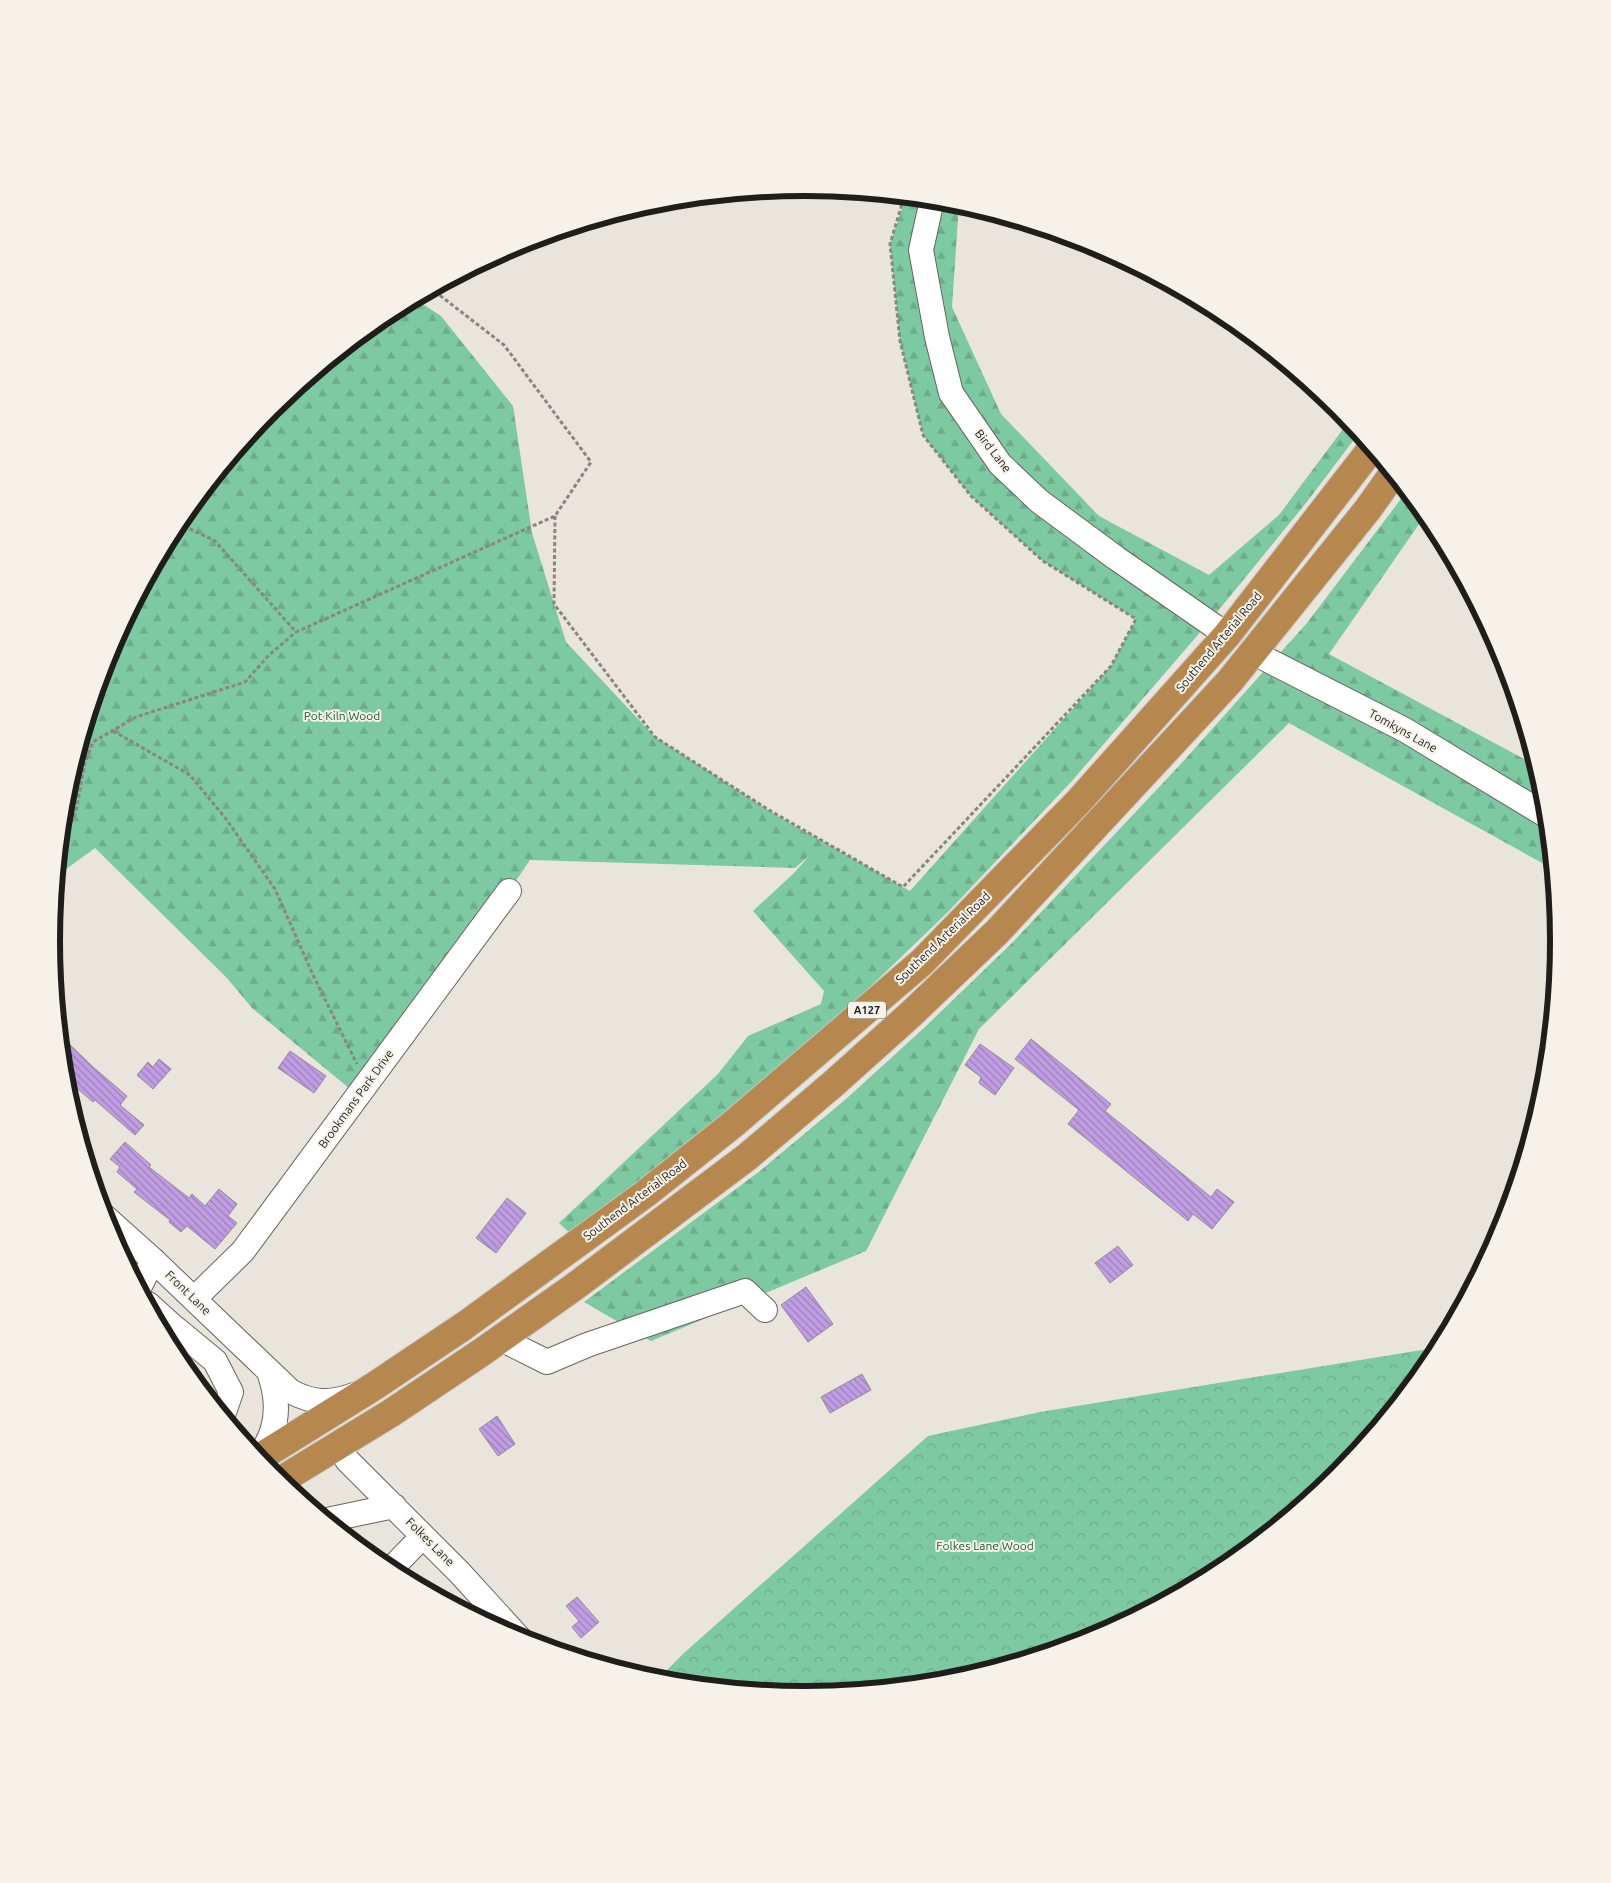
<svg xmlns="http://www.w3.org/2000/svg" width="1611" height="1883" font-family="Ubuntu,sans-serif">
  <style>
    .forest { fill: url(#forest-firs) }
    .park { fill: url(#park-crowns) }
    .building { fill: url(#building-back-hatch); stroke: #918d95 }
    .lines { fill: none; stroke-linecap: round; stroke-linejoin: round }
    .minor-casing { stroke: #69655d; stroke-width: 26 }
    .highway-casing { stroke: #c5c4c3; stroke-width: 30 }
    .path { stroke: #898680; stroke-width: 3; stroke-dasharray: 4 2.5; stroke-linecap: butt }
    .minor { stroke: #fff; stroke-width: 24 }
    .highway { stroke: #b6874f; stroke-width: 28 }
    .labels { text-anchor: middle; stroke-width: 4; stroke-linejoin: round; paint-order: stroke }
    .shield { fill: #f6f2e9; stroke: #605e58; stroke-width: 1 }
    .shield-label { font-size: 11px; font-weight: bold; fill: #1f1e1a }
    .street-label { font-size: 12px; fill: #1f1e1a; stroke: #f6f2e9 }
    .park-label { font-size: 12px; fill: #18593d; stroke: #f6f2e9 }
    .rim { fill: none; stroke: #1f1e1a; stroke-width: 6 }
  </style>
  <defs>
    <pattern id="forest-firs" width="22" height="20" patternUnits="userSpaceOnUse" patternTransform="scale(1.25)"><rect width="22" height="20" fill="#7dc9a1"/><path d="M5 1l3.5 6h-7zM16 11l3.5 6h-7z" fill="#6cac8a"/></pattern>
    <pattern id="park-crowns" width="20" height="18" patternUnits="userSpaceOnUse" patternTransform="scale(1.25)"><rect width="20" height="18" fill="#7dc9a1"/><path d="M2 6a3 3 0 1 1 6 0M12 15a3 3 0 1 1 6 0" fill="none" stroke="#6cac8a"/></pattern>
    <pattern id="building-back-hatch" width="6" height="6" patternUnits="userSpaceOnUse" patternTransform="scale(1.25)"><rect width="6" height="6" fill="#c09de3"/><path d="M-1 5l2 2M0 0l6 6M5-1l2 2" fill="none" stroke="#9b7fb7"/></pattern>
  </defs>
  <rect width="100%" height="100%" fill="#e9e5dc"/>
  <path class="forest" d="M906,197L959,204L952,307L1001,414L1099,516L1209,575L1279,515L1349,421L1359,433L1306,503L1209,622L1071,782L947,913L795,1059L575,1238L559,1223L718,1074L748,1036L821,1004L824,991L753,911L794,873L810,855L795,868L530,860L509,891L355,1093L252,1008L227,978L95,848L58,875L66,794L109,653L179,522L272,408L387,314L415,299L441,316L513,406L532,533L566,642L655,737L776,815L910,891L1111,666L1136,619L1043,561L971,496L923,435L900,341L890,244Z
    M1407,491L1426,514L1329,654L1537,766L1545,795L1553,869L1289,723L979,1029L866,1251L651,1341L584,1302L760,1171L846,1099L924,1028L1011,944L1179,766L1307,623Z"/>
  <path class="park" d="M1440,1347L1432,1361L1339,1475L1224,1569L1094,1638L952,1681L805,1696L656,1681L684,1653L928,1436L1040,1412Z"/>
  <path class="building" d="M61,1036L93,1067L127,1096L120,1105L144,1125L135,1135L95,1100L93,1102L65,1078Z
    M1031,1039L1111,1104L1105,1111L1211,1197L1217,1189L1234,1202L1212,1229L1193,1214L1188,1221L1068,1124L1079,1110L1015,1059Z
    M980,1044L1014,1068L995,1095L979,1083L981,1077L965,1065Z
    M290,1051L326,1076L314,1093L278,1068Z
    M159,1059L171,1069L153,1089L137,1075L148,1062L153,1067Z
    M125,1142L151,1165L149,1167L189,1198L192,1194L205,1206L219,1189L237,1204L228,1216L237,1223L215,1249L187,1226L181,1232L169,1222L170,1220L134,1192L137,1189L117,1172L120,1167L110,1159Z
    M507,1198L526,1213L496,1253L476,1238Z
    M1118,1246L1133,1265L1110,1283L1095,1263Z
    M806,1287L833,1324L808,1342L781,1305Z
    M862,1374L871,1390L830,1413L821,1397Z
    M497,1416L515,1444L498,1456L479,1429Z
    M577,1597L599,1622L581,1638L572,1627L579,1621L566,1606Z"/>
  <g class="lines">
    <defs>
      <path id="minor" d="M932,200L921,250L937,337L951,393L1000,464L1039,501L1116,558L1227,635
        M1254,653L1405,730L1547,816
        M105,1217L153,1260L290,1391C311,1403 331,1404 354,1395
        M139,1288L153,1260
        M194,1299L243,1251L509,891
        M148,1304L169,1323L215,1361L231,1392L223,1415
        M501,1339L547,1362L587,1345L745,1291L765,1310
        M340,1445L347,1460L459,1572L521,1640
        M258,1457C279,1431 280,1402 269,1372
        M327,1520L394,1506
        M390,1570L423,1536"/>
      <path id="highway" d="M259,1458L373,1387L464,1326L645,1194L732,1125L922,962L1079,801L1227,635L1372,448
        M280,1481L391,1413L482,1352L574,1287L747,1157L833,1084L911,1014L997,932L1229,682L1368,509L1393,474"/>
    </defs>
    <use href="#minor" class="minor-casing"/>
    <use href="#highway" class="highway-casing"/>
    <path class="path" d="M555,516L554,604L655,737L769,810L903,887L1111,666L1136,619L1043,561L971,496L923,435L900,341L890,244L904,197
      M178,523L215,541L296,632L555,516L591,462L504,345L433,290
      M113,731L190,775L226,819L275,889L313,975L357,1064
      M60,853L66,833L76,811L85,763L93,742L136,717L245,682L269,655L296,632"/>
    <use href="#minor" class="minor"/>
    <use href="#highway" class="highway"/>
  </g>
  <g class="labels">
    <rect class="shield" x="848" y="1001.5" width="38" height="17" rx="4"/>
    <g class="shield-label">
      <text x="867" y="1014">A127</text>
    </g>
    <g class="street-label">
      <text transform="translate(993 451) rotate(52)" y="4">Bird Lane</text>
      <text transform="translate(1219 642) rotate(-50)" y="4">Southend Arterial Road</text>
      <text transform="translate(1403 731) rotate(29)" y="4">Tomkyns Lane</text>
      <text transform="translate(943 938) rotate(-44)" y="4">Southend Arterial Road</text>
      <text transform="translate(356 1099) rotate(-54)" y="4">Brookmans Park Drive</text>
      <text transform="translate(635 1200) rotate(-37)" y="4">Southend Arterial Road</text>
      <text transform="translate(188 1293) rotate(44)" y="4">Front Lane</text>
      <text transform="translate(430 1542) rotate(45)" y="4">Folkes Lane</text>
    </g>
    <g class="park-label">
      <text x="342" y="720">Pot Kiln Wood</text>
      <text x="985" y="1550">Folkes Lane Wood</text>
    </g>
  </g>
  <path d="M0 0H1611V1883H0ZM60 941a745 745 0 1 1 1490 0a745 745 0 1 1-1490 0Z" fill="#f6f2e9" fill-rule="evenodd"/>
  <path class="rim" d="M60 941a745 745 0 1 1 1490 0a745 745 0 1 1-1490 0Z"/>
</svg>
